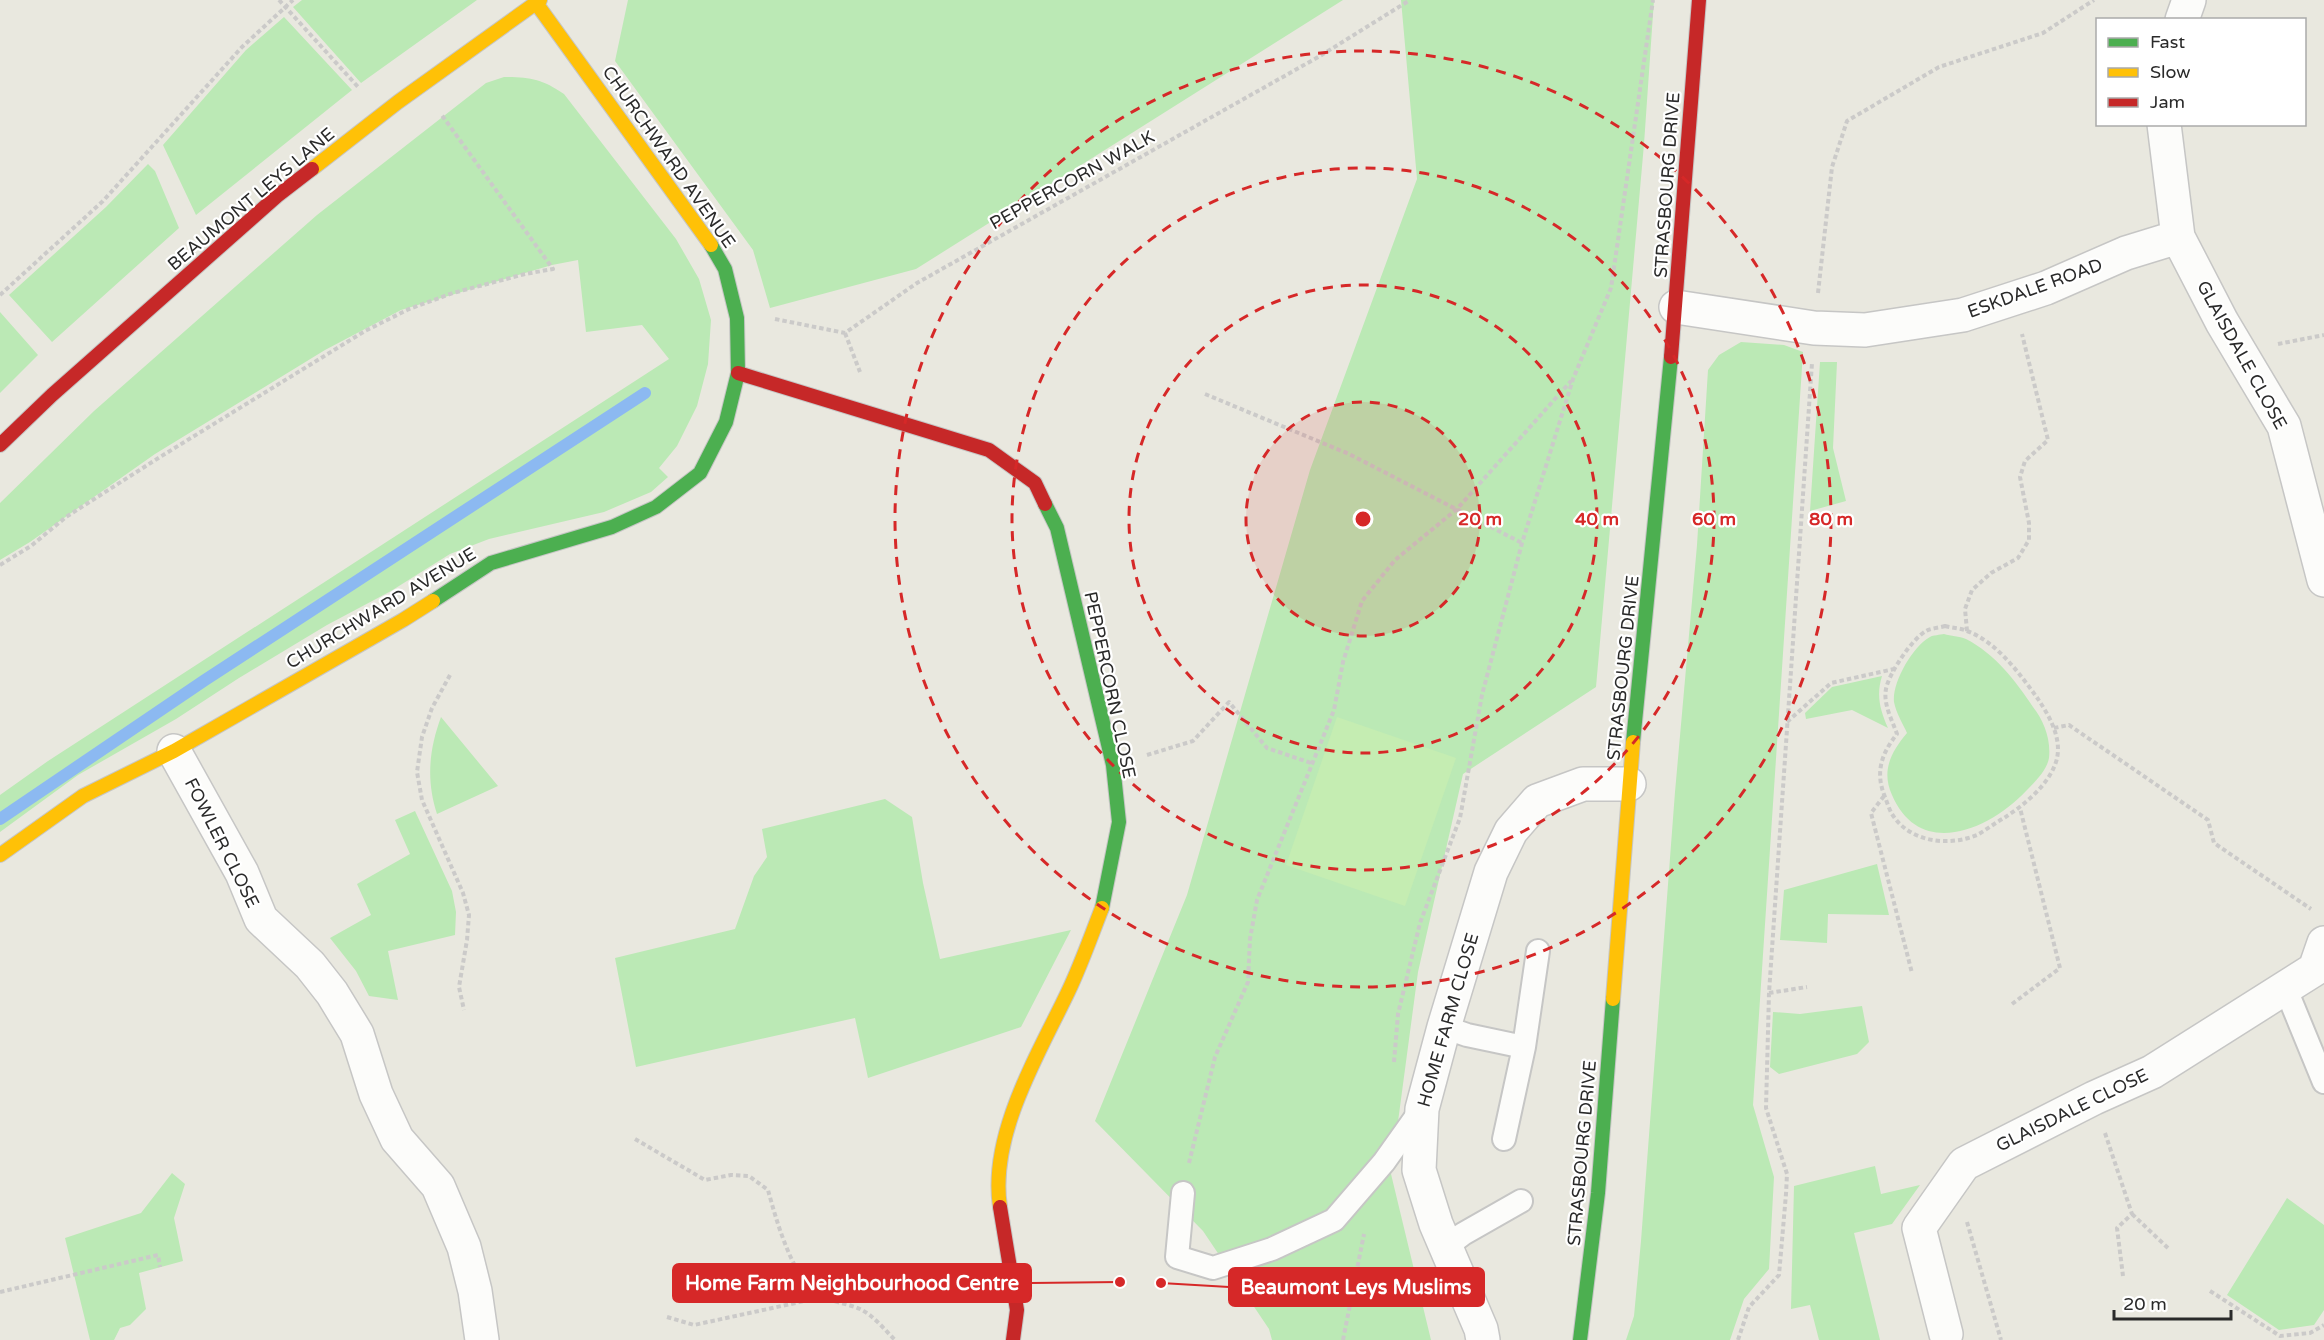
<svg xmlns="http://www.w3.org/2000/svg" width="2324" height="1340" font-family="'Varela Round',sans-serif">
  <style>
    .green { fill: #bbe9b5 }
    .pitch { fill: #c5edb2 }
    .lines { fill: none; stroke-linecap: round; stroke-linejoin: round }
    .stream { stroke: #8cb9f1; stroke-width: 12 }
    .lane-casing { stroke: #c6c6c5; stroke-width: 26 }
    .street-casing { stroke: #c6c6c5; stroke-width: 36 }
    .fast-casing { stroke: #c6c6c5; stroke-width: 16 }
    .slow-casing { stroke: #c6c6c5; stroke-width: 16 }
    .jam-casing { stroke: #c6c6c5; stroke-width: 16 }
    .path { stroke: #cbcac9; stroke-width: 4; stroke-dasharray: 4.5 3; stroke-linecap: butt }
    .lane { stroke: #fcfcfa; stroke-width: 22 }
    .street { stroke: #fcfcfa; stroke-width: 33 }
    .fast { stroke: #4caf50; stroke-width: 14 }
    .slow { stroke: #ffc107; stroke-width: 14 }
    .jam { stroke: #c62828; stroke-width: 14 }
    .ring { fill: none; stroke: #d62828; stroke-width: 3; stroke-dasharray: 10 8 }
    .labels { text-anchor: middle; stroke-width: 4.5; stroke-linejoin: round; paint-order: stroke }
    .street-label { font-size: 18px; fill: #2a2a2a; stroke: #fff }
    .centre { fill: #d62828; stroke: #fff; stroke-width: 3 }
    .ring-label { font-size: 18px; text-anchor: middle; font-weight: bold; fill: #d62828; stroke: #fff; stroke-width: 4.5; stroke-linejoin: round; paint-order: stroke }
    .leader { fill: none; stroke: #d62828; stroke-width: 2 }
    .callout-dot { fill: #d62828; stroke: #fff; stroke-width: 2 }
    .callout { fill: #d62828; stroke: #d62828; stroke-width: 2 }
    .callout-label { font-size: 20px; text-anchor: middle; font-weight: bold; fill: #fff }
  </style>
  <rect width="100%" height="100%" fill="#e9e8df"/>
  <path class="green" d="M302,0H477L361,83L293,7Z
    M628,0H1343L916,269L770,308L753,250L615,61Z
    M1401,0H1654L1644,144L1596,687L1463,774L1418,972L1391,1174L1431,1340H1272L1269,1329L1203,1231L1095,1121L1187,895L1310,470L1417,179Z
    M284,17L352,90L196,215L163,145L246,50Z
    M504,77C530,77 542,79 564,94L676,239L699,279L711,320L708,364L697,406L677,446L659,468L668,477L651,492L604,512L489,539L450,554L391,591L327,625L239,678L176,719L78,775L0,832V795L48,761L669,359L642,325L586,332L578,260L552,265L401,310L325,350L155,454L30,542L0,560V503L94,411L317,215L486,83Z
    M148,164L155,171L179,228L52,342L9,295L106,207Z
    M0,312L38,355L0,393Z
    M1741,342L1784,345L1803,352L1753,1105L1774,1177L1769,1269L1744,1299L1730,1340H1626L1634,1316L1641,1241L1675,792L1697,545L1708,370L1719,355Z
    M1820,362H1837L1833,448L1846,501L1810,511Z
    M1944,634C1951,636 1959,636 1966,639C1994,653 2016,681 2033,707C2044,721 2051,739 2049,758C2047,770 2035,782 2026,791C1989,830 1920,860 1892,795C1881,771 1891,752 1907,733C1903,724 1896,713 1894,702C1892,683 1912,647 1930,637C1933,635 1940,635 1944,634Z
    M1882,676C1876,695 1880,710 1888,728L1852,710L1806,719L1805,713L1832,687Z
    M441,717L498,786L437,814C426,780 429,750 441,717Z
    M885,799L912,817L923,883L940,959L1071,930L1021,1027L868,1078L855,1018L636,1067L615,958L735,929L754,876L767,857L762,829Z
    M415,811L452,891L456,912L455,935L388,951L398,1000L369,996L356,971L330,938L371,915L357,884L410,854L395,820Z
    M1877,864L1889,915L1828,914L1827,943L1780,940L1784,890Z
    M1862,1006L1869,1042L1857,1054L1779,1074L1770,1067L1773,1012L1800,1014Z
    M1875,1166L1881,1194L1920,1185L1892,1224L1854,1233L1880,1340H1819L1810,1305L1791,1309L1794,1186Z
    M172,1173L185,1184L174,1218L183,1261L139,1273L146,1309L130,1325L120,1328L114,1340H90L65,1238L141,1213Z
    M2287,1198L2324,1225V1310L2314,1325L2279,1330L2227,1295Z"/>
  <path class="pitch" d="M1337,717L1456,758L1405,906L1286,865Z"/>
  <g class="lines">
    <path class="stream" d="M0,819L205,680L645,393"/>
    <defs>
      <path id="lane" d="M2285,987L2324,1082
        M1444,1027L1467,1035L1524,1047L1538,951
        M1504,1139L1524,1047
        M1183,1193L1177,1257L1213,1268L1272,1249L1334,1220L1384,1162L1421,1110
        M1446,1247L1463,1234L1521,1201"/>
      <path id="street" d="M2182,20L2189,0
        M2164,124L2178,237L2222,322L2284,426L2324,580
        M1676,307L1814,328L1865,330L1963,315L2046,288L2126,253L2178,237
        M174,751L242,873L261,919L310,965L332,993L357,1034L376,1094L397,1139L438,1186L464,1247L475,1291L482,1340
        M1946,1334L1919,1228L1964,1164L2094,1098L2152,1072L2315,969L2324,943
        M1483,1340L1481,1329L1436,1224L1419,1170L1422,1109L1444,1027L1491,872L1511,831L1537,801L1583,784H1629"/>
      <path id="fast" d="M1045,504L1057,528L1113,765L1119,822L1102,908
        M433,601L491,563L612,527L656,507L700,473L726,422L738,373L737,318L725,269L711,245
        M1633,742L1671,357
        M1580,1340L1598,1193L1613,999"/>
      <path id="slow" d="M536,3L711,245
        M312,169L398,102L540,0
        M0,855L83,796L174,751L403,620L433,601
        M1613,999L1633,742
        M1000,1207C989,1135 1038,1055 1068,992C1081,965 1091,936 1102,908"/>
      <path id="jam" d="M1671,357L1699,0
        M738,373L989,450L1035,483L1045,504
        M0,445L52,395L277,196L312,169
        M1000,1207L1017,1310L1013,1340"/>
    </defs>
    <use href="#lane" class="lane-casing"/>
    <use href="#street" class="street-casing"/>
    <use href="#fast" class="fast-casing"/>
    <use href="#slow" class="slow-casing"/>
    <use href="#jam" class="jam-casing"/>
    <path class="path" d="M279,0L359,88
      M1818,293L1832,167L1847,121L1939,67L2043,33L2094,0
      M0,295L103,201L242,47L293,0
      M775,319L845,333L917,283L1320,56L1410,0
      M845,333L860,372
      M2278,344L2324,335
      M1205,394L1349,454L1522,543
      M0,565L31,546L66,517L160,457L365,331L409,309L453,293L525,274L553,269L441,114
      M1945,626C1952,628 1960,628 1967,631C1997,642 2020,674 2038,699C2050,717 2063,740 2056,762C2048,786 2024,805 2004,818C1995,823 1986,830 1977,835C1948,847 1909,842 1892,814C1889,809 1887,802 1885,797C1875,773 1881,754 1897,734C1892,720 1883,704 1886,689C1889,673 1912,639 1926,631C1931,628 1939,628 1945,626Z
      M1967,631L1965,609L1972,590L1991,573L2018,558L2029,540V523L2020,477L2025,461L2048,440L2022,334
      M450,675L432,708L422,737L417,772L422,800L463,893L469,915L467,940L459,987L464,1010
      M1787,722L1831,683L1894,669
      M2054,728L2069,725L2208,820L2214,843L2311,909
      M1147,755L1193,741L1229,702L1267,748L1311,763
      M1884,796L1871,813L1912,973
      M1769,993L1807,987
      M2012,1004L2060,968L2020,808
      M1394,1062L1398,1014L1420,923L1460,818L1482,695L1522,543L1573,379L1611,288L1653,0
      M2105,1133L2132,1214L2117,1228L2123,1276
      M635,1139L705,1180L731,1175L749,1176L768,1190C776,1219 790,1270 813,1290C827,1303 845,1302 860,1309C873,1315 885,1330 895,1340
      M1189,1163L1215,1057L1248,982L1250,939L1257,900L1334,710L1343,662L1362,601L1395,560L1457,509L1571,381
      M2132,1214L2169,1249
      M1967,1222L2001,1340
      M2210,1291L2280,1336L2310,1333L2324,1325
      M0,1292L158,1255L160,1267
      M667,1317L694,1325L823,1297
      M1343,1340L1364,1234
      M1738,1340L1749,1307L1779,1275L1786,1194L1787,1174L1766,1108L1769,993L1812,363"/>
    <use href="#lane" class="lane"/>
    <use href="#street" class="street"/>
    <use href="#fast" class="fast"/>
    <use href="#slow" class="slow"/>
    <use href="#jam" class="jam"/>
  </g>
  <circle cx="1363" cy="519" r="117" fill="#d62828" fill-opacity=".12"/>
  <g class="ring">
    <circle cx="1363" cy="519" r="117"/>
    <circle cx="1363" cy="519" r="234"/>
    <circle cx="1363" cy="519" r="351"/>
    <circle cx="1363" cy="519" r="468"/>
  </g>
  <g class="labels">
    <g class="street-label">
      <text transform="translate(669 157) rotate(55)" y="6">CHURCHWARD AVENUE</text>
      <text transform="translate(1072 180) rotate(-29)" y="6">PEPPERCORN WALK</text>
      <text transform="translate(1667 185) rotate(-86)" y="6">STRASBOURG DRIVE</text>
      <text transform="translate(251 199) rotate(-40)" y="6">BEAUMONT LEYS LANE</text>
      <text transform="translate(2035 288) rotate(-20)" y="6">ESKDALE ROAD</text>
      <text transform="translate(2242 355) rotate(61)" y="6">GLAISDALE CLOSE</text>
      <text transform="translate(381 608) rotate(-31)" y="6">CHURCHWARD AVENUE</text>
      <text transform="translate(1623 668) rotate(-84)" y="6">STRASBOURG DRIVE</text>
      <text transform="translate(1110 685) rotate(78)" y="6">PEPPERCORN CLOSE</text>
      <text transform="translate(222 843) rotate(63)" y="6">FOWLER CLOSE</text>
      <text transform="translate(1448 1020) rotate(-74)" y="6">HOME FARM CLOSE</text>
      <text transform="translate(2072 1110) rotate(-26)" y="6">GLAISDALE CLOSE</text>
      <text transform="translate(1582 1153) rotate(-85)" y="6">STRASBOURG DRIVE</text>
    </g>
  </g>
  <circle cx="1363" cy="519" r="9" class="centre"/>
  <g class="ring-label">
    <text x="1480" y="525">20 m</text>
    <text x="1597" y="525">40 m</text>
    <text x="1714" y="525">60 m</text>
    <text x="1831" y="525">80 m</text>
  </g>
  <path class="leader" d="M1120 1282L1031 1283M1161 1283L1229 1287"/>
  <g class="callout-dot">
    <circle cx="1120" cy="1282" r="6"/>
    <circle cx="1161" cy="1283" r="6"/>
  </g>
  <g class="callout">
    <rect x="673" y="1264" width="358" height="38" rx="6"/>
    <rect x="1229" y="1268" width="255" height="38" rx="6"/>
  </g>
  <g class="callout-label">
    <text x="852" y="1290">Home Farm Neighbourhood Centre</text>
    <text x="1356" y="1294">Beaumont Leys Muslims</text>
  </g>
  <rect x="2096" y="18" width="210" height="108" fill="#ffffff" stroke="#aaaaaa" stroke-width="1.5"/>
  <rect x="2108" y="38" width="30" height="9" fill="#4caf50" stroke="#aaaaaa" stroke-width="1.5"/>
  <text x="2150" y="48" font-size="18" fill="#2a2a2a">Fast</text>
  <rect x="2108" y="68" width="30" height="9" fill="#ffc107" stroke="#aaaaaa" stroke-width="1.5"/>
  <text x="2150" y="78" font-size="18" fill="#2a2a2a">Slow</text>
  <rect x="2108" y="98" width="30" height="9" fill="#c62828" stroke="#aaaaaa" stroke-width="1.5"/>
  <text x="2150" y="108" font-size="18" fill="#2a2a2a">Jam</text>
  <path d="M2114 1310v9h117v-9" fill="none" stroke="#2a2a2a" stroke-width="3"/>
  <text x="2123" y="1310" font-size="18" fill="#2a2a2a" stroke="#ffffff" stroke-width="4.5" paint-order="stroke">20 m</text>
</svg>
